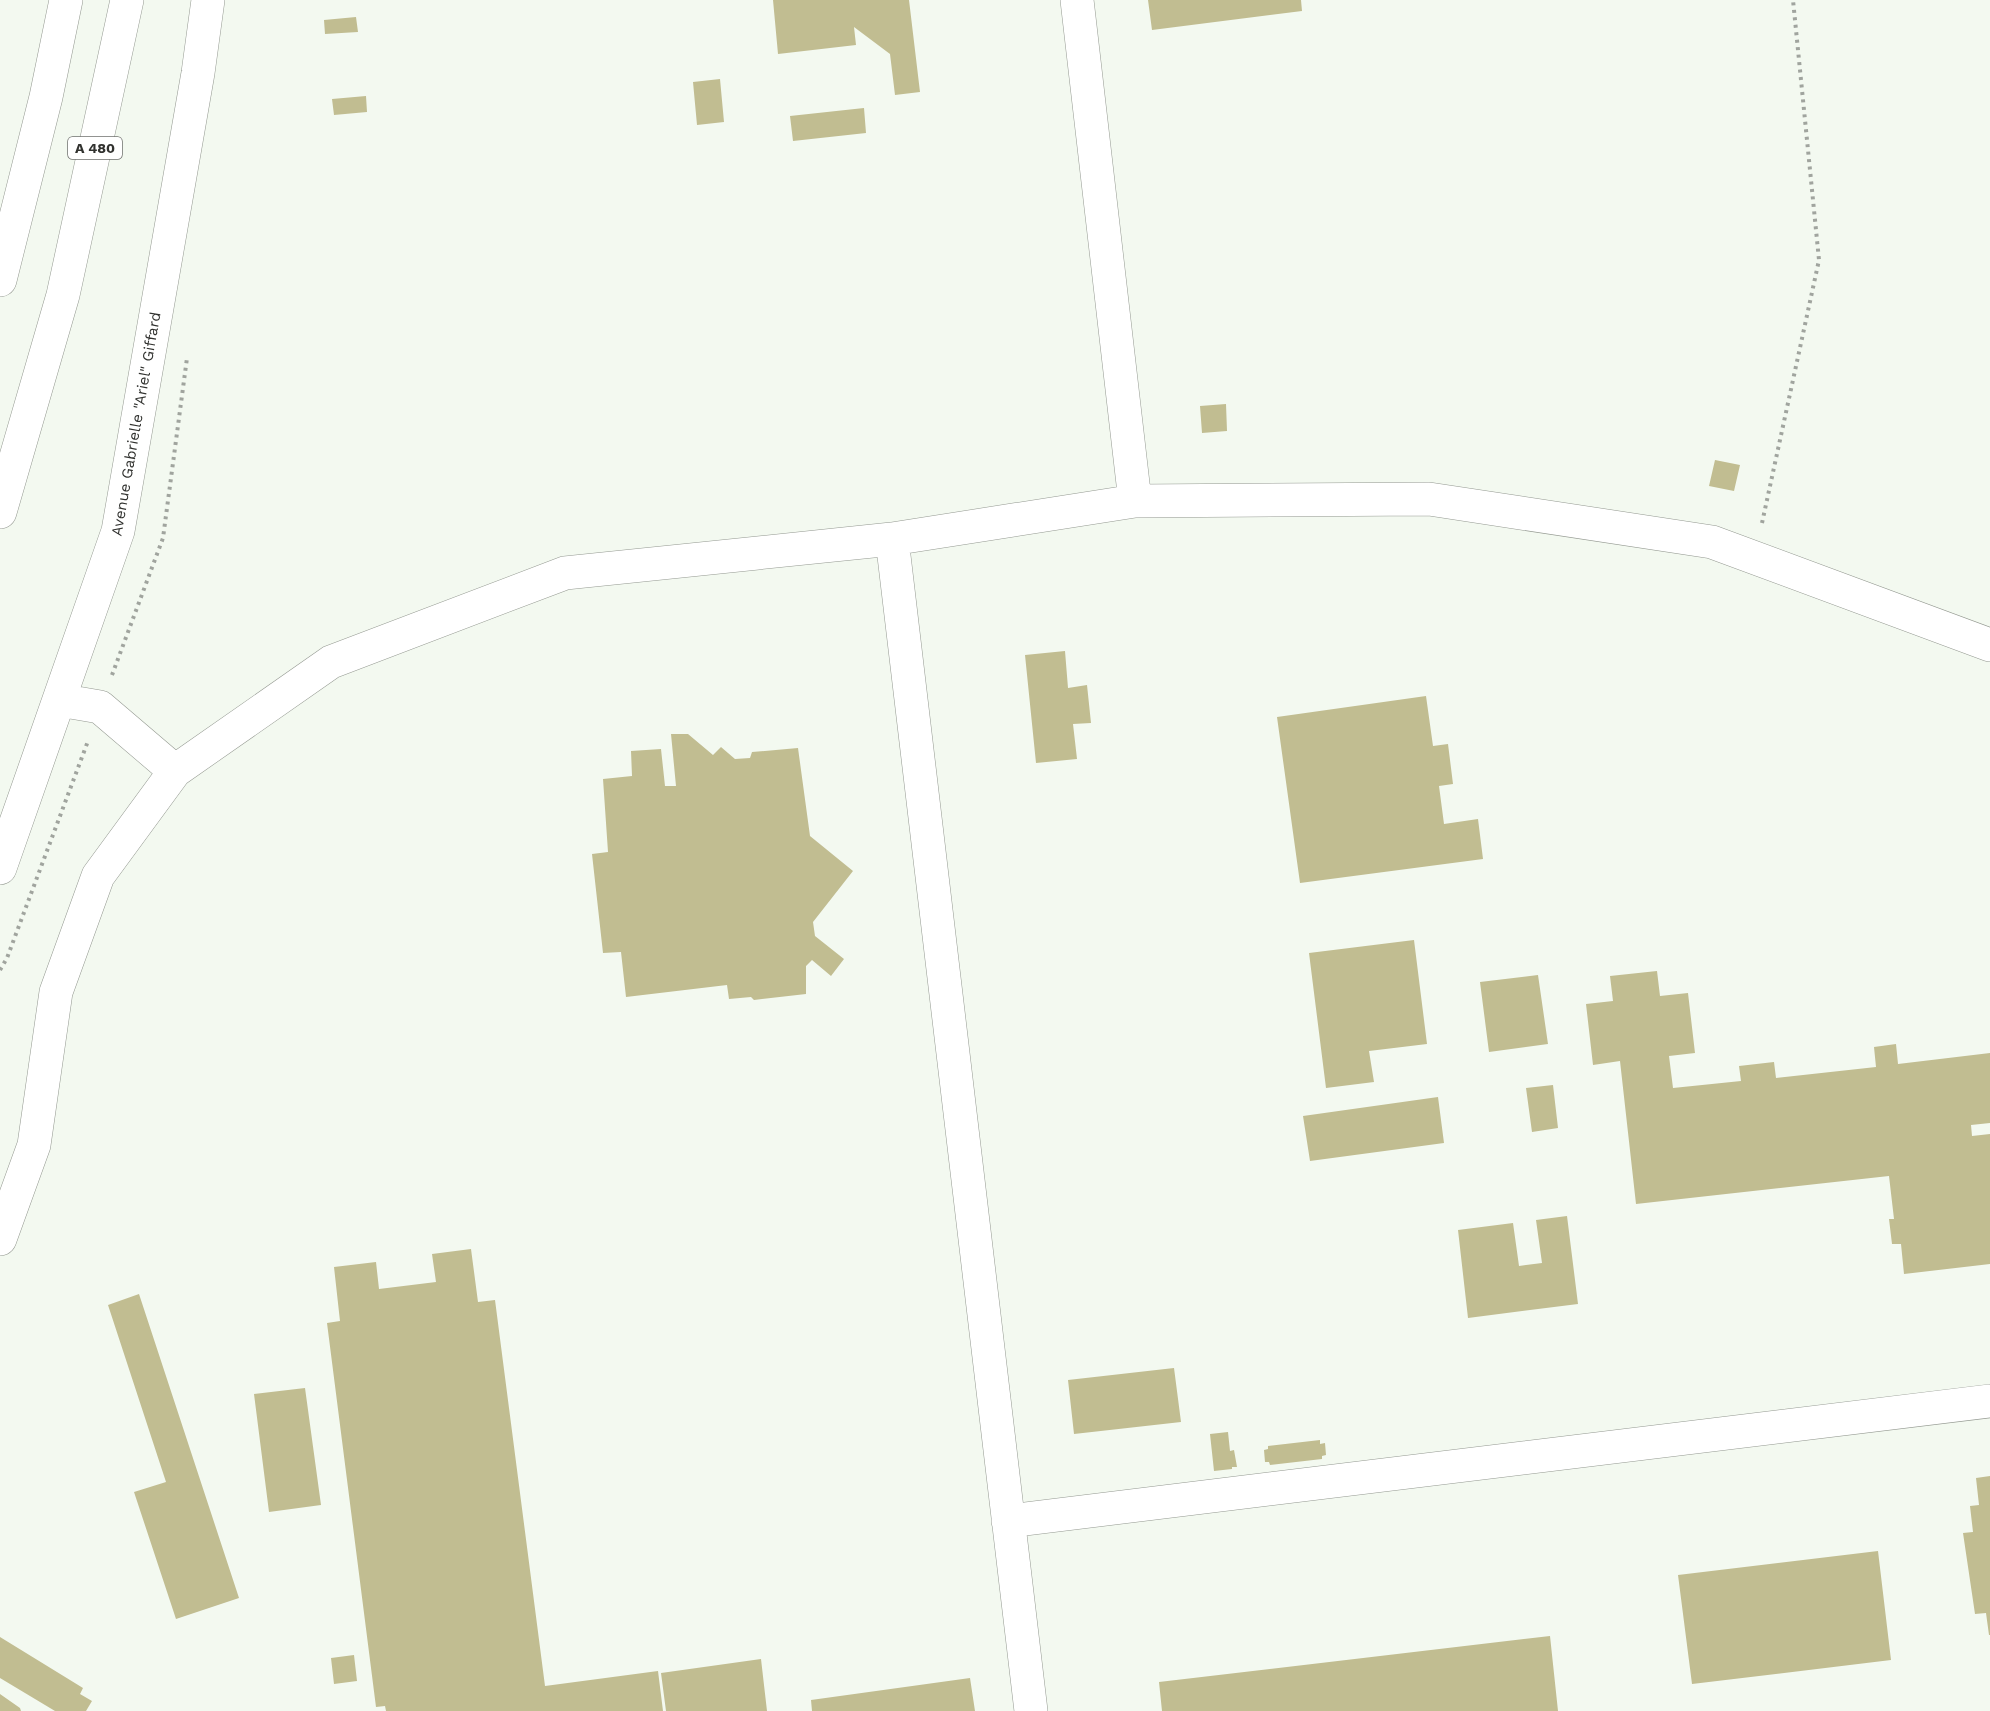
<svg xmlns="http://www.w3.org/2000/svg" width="1990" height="1711" font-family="'Work Sans',sans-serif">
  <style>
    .building { fill: #c1bd91 }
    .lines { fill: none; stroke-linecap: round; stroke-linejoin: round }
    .minor-casing { stroke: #949991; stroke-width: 34 }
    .highway-casing { stroke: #949991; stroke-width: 34 }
    .path { stroke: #a0a49e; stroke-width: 4; stroke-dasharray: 3 4.5; stroke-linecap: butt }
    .minor { stroke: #fff; stroke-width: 33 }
    .highway { stroke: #fff; stroke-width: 33 }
    .labels { text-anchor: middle; stroke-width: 6; stroke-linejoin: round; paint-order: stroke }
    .shield { fill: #fff; stroke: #6f706d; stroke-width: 1.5 }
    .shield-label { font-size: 14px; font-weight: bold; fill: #31322f }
    .street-label { font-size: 15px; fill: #31322f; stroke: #fff }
  </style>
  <rect width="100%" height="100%" fill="#f3f9f0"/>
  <path class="building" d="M773,0H909L920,92L895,95L890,54L854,27L856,45L778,54Z
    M1148,0H1301L1302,11L1152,30Z
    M356,17L358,32L325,34L324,20Z
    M720,79L724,122L697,125L693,82Z
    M366,96L367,112L334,115L332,99Z
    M864,108L866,133L793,141L790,116Z
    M1226,404L1227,431L1202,433L1200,406Z
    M1715,460L1740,465L1734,491L1709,486Z
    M1065,651L1068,688L1087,685L1091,723L1073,724L1077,759L1036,763L1025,655Z
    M1426,696L1433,746L1448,744L1453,784L1439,786L1444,824L1478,819L1483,859L1300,883L1277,717Z
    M671,734H688L713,755L721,747L735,759L750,758L752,752L798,748L810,836L853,871L813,922L815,936L844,959L831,976L812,960L806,966V994L754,1000L751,997L729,999L727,985L626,997L621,952L603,953L592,854L608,852L603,779L632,776L631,751L661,749L665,786H676Z
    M1414,940L1427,1044L1369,1051L1374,1082L1326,1088L1309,953Z
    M1657,971L1660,996L1688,993L1695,1053L1669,1056L1673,1088L1741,1081L1739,1066L1774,1062L1776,1078L1876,1067L1874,1047L1896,1044L1898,1064L1990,1053V1123L1971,1125L1972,1136L1990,1134V1264L1904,1274L1901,1244H1892L1889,1219H1894L1889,1176L1636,1204L1620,1061L1593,1065L1586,1004L1613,1001L1610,976Z
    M1538,975L1548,1044L1489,1052L1480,982Z
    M1553,1085L1558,1128L1532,1132L1526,1088Z
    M1438,1097L1444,1143L1310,1161L1303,1116Z
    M1567,1216L1578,1304L1468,1318L1458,1230L1513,1223L1519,1266L1542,1263L1536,1220Z
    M471,1249L478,1302L495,1300L545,1686L658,1671L663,1711H386L385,1706L376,1707L327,1323L340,1321L334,1267L376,1262L379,1289L436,1282L432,1254Z
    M139,1294L239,1598L176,1619L134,1492L166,1482L108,1305Z
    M1174,1368L1181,1422L1074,1434L1068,1380Z
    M305,1388L321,1505L269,1512L254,1394Z
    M1228,1432L1230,1451L1234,1450L1237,1467H1232V1469L1214,1471L1210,1434Z
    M1320,1440V1444L1325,1443L1326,1455L1322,1456V1459L1270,1465L1269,1462H1265L1264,1450L1268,1449V1446Z
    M1990,1476V1635H1989L1986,1613L1975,1614L1963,1533L1973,1532L1970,1506L1979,1505L1976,1478Z
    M1878,1551L1891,1660L1692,1684L1678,1575Z
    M1550,1636L1558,1711H1162L1159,1682Z
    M0,1637L83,1688L80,1694L92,1701L86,1711H55L0,1678Z
    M354,1655L357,1681L334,1684L331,1658Z
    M761,1659L767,1711H666L661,1673Z
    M970,1678L975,1711H812L811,1700Z
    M0,1694L20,1708L21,1711H0Z"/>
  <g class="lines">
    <defs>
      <path id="minor" d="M1077,0L1135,501
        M892,539L1031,1711
        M59,700L100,707L175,771
        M0,868L118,531L198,73L208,0
        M0,1239L34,1145L56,992L98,876L175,771L331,662L565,573L892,539L1135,501L1429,499L1712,542L1990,645
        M1008,1521L1990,1401"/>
      <path id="highway" d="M0,280L46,97L66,0
        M0,512L63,295L127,0"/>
    </defs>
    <use href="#minor" class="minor-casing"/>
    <use href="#highway" class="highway-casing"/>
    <path class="path" d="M1762,523L1819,260L1793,0
      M112,675L163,538L187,358
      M0,970L7,958L88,741"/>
    <use href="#minor" class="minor"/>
    <use href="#highway" class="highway"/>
  </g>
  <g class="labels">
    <rect class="shield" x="68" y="137" width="54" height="22" rx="4.5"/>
    <g class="shield-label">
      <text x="95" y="153">A 480</text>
    </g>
    <g class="street-label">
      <text transform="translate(136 424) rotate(-80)" y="5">Avenue Gabrielle "Ariel" Giffard</text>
    </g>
  </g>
</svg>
